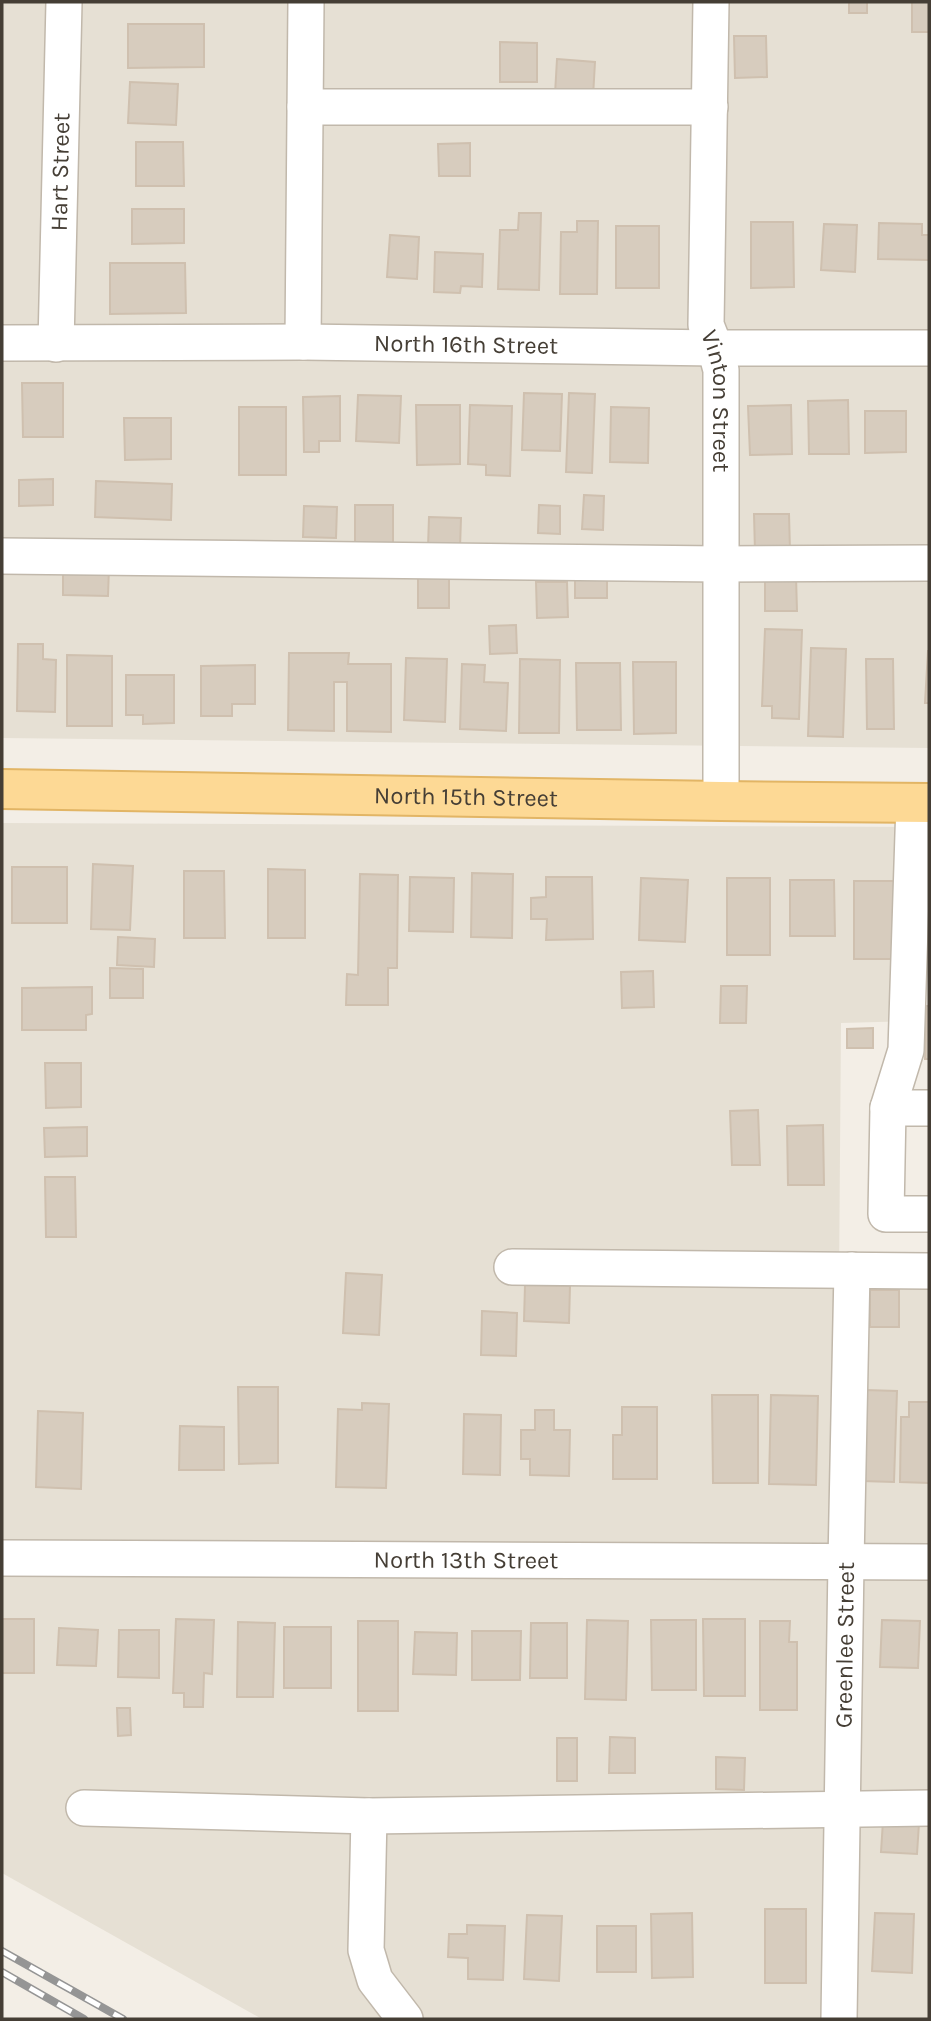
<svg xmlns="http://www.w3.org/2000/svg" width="931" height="2021" font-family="Karla,sans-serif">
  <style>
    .residential { fill: #e6e0d4 }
    .building { fill: #d7ccbe; stroke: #cfc0af; stroke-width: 2 }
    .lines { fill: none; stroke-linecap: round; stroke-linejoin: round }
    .minor-casing { stroke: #c1b8ab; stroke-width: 38 }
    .major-casing { stroke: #e2b565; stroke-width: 42 }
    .minor { stroke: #fff; stroke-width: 35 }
    .major { stroke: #fdd995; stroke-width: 38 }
    .rail-casing { stroke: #959595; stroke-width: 8 }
    .rail { stroke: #fff; stroke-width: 5; stroke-dasharray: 16; stroke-linecap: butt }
    .labels { text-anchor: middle; stroke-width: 7; stroke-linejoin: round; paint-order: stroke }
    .street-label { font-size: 24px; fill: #453e35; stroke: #fff }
  </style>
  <rect width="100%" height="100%" fill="#f3eee6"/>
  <path class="residential" d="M2,2H929V748L2,738Z
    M2,823L916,827L915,1021L841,1023L839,1282L929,1283V2019H262L2,1873Z"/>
  <path class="building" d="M849,2H867V13H849Z
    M912,2H929V32H912Z
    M128,24H204V67L128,68Z
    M734,36H766L767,77L735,78Z
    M500,42L537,43V82H500Z
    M557,59L595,62L593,97L555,94Z
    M130,82L178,84L176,125L128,123Z
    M136,142H183L184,186H136Z
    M470,143V176H439L438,144Z
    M132,209H184V243L132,244Z
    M519,213H541L539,290L498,289L500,230H518Z
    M577,221H598L597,294H560L561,232H577Z
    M751,222H793L794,287L751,288Z
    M879,223L922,224V235H929V260L878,259Z
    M824,224L857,225L855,272L821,270Z
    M616,226H659V288H616Z
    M390,235L419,237L417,279L387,277Z
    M435,252L483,254L482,287L461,286L460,293L434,292Z
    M110,263H185L186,313L110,314Z
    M22,383H63V437H23Z
    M524,393L562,394L560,451L522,450Z
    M569,393L595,394L592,473L566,472Z
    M358,395L401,396L399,443L356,441Z
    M340,396V441H319V452H304L303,397Z
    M848,400L849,454H809L808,401Z
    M416,405H460V464L417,465Z
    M470,405L512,406L510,476L486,475V465L468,464Z
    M791,405L792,454L750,455L748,406Z
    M239,407H286V475H239Z
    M611,407L649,408L648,463L610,462Z
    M865,411H906V452L865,453Z
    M124,418H171V459L125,460Z
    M53,479V505L19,506V480Z
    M96,481L172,484L171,520L95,517Z
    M584,495L604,496L603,530L582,529Z
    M355,505H393V548H355Z
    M539,505L560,506V534L538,533Z
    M304,506L337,507L336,538L303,537Z
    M754,514H789L790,551L755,552Z
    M429,517L461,518L460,548L428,547Z
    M63,566L109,567L108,596L63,595Z
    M575,570H607V598H575Z
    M418,576H449V608H418Z
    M765,576H796L797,611H765Z
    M536,582H567L568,617L537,618Z
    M516,625L517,653L490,654L489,626Z
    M765,629L802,630L799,719L772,718V706H762Z
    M18,644H43V659L56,660L55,712L17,711Z
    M811,648L846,649L843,737L808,736Z
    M928,651H929V703H925Z
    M289,653H349L348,664H391V732L347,731V682H334V731L288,730Z
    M67,655L112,656V726H67Z
    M406,658L447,659L445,722L404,720Z
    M520,659L560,660L559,733H519Z
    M866,659H893L894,729H867Z
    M633,662H676V733L634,734Z
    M576,663H620L621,730H577Z
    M462,664L485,665L484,682L508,683L506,731L460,729Z
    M255,665V704H232V716H201V666Z
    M126,675H174V723L143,724V715H126Z
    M93,864L133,866L130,930L91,929Z
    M12,867H67V923H12Z
    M268,869L305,870V938H268Z
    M184,871H224L225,938H184Z
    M472,873L513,874L512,938L471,937Z
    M360,874L398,875L397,968H388V1005H346L347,974L358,975Z
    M410,877L454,878L453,932L409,931Z
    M546,877H592L593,939L546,940L547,919H531V898L546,897Z
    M641,878L688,880L685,942L639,940Z
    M727,878H770V955H727Z
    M790,880H834L835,936H790Z
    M854,881H895V959H854Z
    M118,937L155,939L154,967L117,965Z
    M110,968L143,969V998H110Z
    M653,971L654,1007L622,1008L621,972Z
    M721,986H747L746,1023H720Z
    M92,987V1014L86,1015V1030H22V988Z
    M926,1006H929V1059H925Z
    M873,1028V1048H847V1029Z
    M45,1063H81V1107L46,1108Z
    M758,1110L760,1165H732L730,1111Z
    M823,1125L824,1185H788L787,1126Z
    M87,1127V1156L45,1157L44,1128Z
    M45,1177H75L76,1237H46Z
    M346,1273L382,1275L379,1335L343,1333Z
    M525,1285L570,1286L569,1323L524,1321Z
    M870,1290H899V1327H870Z
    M482,1311L517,1313L516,1356L481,1355Z
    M238,1387H278V1463L239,1464Z
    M865,1390L897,1391L894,1482L862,1481Z
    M712,1395H758V1483H713Z
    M771,1395L818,1396L816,1485L769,1484Z
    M909,1402H929V1483L900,1482L901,1417H909Z
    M362,1403L389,1404L386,1488L336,1487L338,1409L362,1410Z
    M622,1407H657V1479H613V1435H622Z
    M535,1410H554V1430H570L569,1476L530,1475V1459H521V1430H535Z
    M38,1411L83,1413L81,1489L36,1487Z
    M464,1414L501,1415L500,1475L463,1474Z
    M180,1426L224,1427V1470H179Z
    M2,1619H34V1673H2Z
    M176,1619L214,1620L212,1674L204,1673L203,1707H184V1693H173Z
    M703,1619H745V1696H704Z
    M587,1620L628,1621L626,1700L585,1699Z
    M651,1620H696V1690H652Z
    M882,1620L920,1621L918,1668L880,1667Z
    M358,1621H398V1711H358Z
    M760,1621H790L789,1642H797V1710H760Z
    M238,1622L275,1623L273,1697H237Z
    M531,1623H567V1678H530Z
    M284,1627H331V1688H284Z
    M59,1628L98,1630L96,1666L57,1665Z
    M119,1630H159V1678L118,1677Z
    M472,1631H521L520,1680H472Z
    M415,1632L457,1633L456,1675L413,1674Z
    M117,1708H130L131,1735L118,1736Z
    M610,1737L635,1738V1773H609Z
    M557,1738H577V1781H557Z
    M716,1757L745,1758L744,1790L716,1789Z
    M883,1821L919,1823L917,1854L881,1852Z
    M765,1909H806V1983H765Z
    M692,1913L693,1977L652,1978L651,1914Z
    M875,1913L914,1914L912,1973L872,1971Z
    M527,1915L562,1916L559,1981L524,1979Z
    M467,1925L505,1926L503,1980L468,1979V1958L448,1957L449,1934H467Z
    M597,1926H636V1972H597Z"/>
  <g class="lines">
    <defs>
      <g id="minor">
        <path id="s1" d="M711,2L706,325L715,348L721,370V801"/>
        <path d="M305,107H710"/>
        <path d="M303,342L306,2"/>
        <path id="s2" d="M2,343L303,342L715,348H929"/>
        <path id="s3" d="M56,344L64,2"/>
        <path d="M2,556L720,564L929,563"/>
        <path d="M888,1108L906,1050L914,803"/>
        <path d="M929,1108H888L886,1214H929"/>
        <path d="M512,1267L929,1271"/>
        <path id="s4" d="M2,1558L929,1562"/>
        <path d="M84,1808L369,1816L929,1808"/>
        <path d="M369,1816L366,1950L375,1980L405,2019"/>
        <path id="s5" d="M839,2019L846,1562L852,1270"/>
      </g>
      <g id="major">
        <path id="s6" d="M2,789L721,801L929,803"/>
      </g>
    </defs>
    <use href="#minor" class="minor-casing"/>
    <use href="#major" class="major-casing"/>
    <use href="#minor" class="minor"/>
    <use href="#major" class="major"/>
    <defs>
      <path id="rail" d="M2,1951L123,2019
        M2,1972L84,2019"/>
    </defs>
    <use href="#rail" class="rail-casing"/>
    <use href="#rail" class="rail"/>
  </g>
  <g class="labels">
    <g class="street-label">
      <text dy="8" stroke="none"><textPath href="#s3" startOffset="172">Hart Street</textPath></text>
      <text dy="8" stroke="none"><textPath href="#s2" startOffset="464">North 16th Street</textPath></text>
      <text dy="8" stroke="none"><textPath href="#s1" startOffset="401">Vinton Street</textPath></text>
      <text dy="8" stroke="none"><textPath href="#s6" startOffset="464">North 15th Street</textPath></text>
      <text dy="8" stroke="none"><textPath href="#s4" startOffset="464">North 13th Street</textPath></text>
      <text dy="8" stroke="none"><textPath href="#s5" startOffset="374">Greenlee Street</textPath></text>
    </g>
  </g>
  <rect width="931" height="2021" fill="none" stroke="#453e35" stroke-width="7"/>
</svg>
